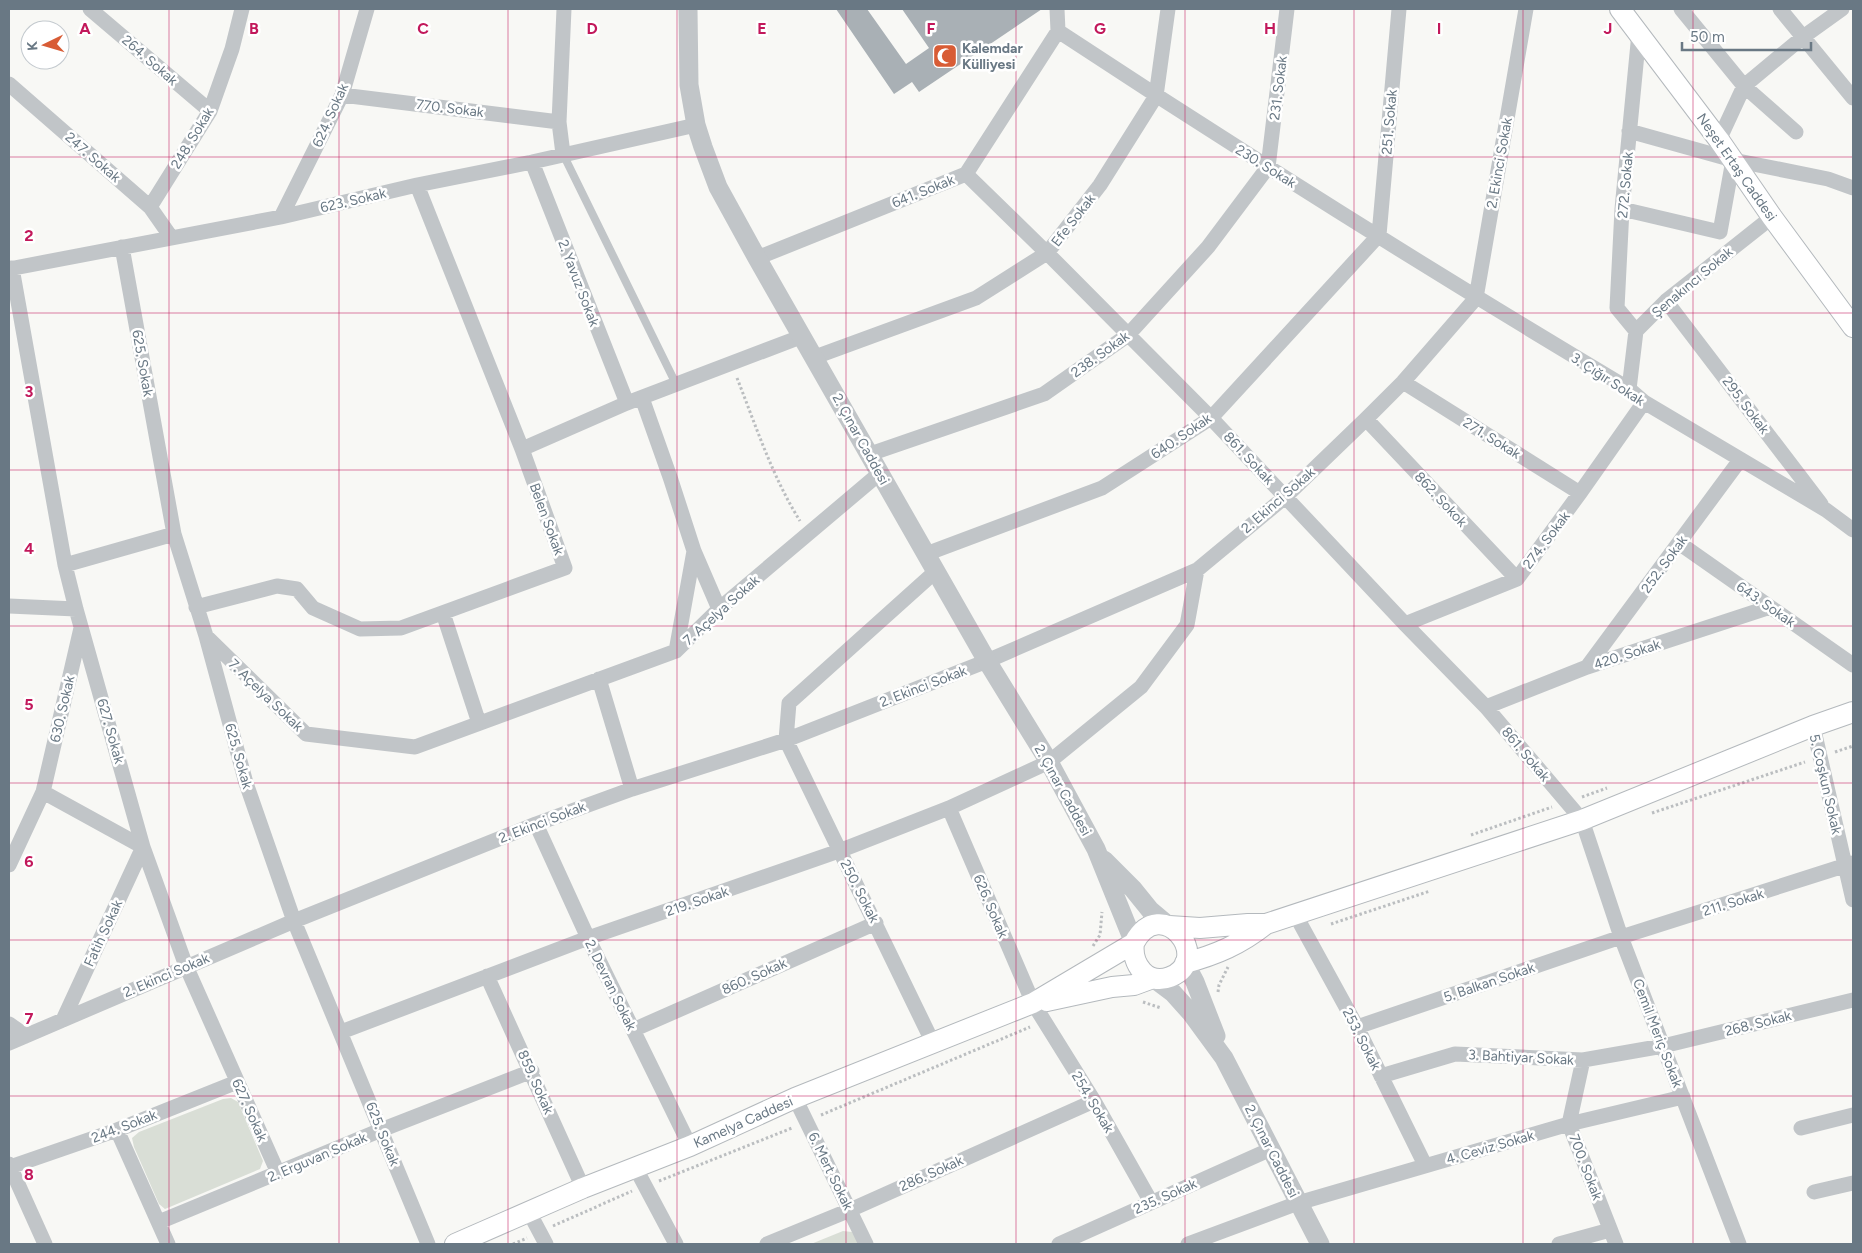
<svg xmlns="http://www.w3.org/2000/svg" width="1862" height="1253" font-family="Figtree,sans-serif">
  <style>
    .green { fill: #d9ded6 }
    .building { fill: #a9b0b5 }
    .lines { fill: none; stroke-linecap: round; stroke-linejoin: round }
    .secondary-casing { stroke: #b4b9bd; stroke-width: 22 }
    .path { stroke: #bbbec0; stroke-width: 3; stroke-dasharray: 2.5 2.5; stroke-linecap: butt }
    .service { stroke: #c1c5c8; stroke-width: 8 }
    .minor { stroke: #c1c5c8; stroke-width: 15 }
    .tertiary { stroke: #c1c5c8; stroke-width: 19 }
    .secondary { stroke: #fff; stroke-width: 20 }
    .grid { fill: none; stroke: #c2185b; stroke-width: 1; stroke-opacity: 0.55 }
    .labels { text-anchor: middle; stroke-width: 5; stroke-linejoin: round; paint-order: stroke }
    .poi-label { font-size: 14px; font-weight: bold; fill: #697884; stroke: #fff; text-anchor: start }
    .street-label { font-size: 14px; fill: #697884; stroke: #fff }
    .grid-label { font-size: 16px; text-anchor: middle; font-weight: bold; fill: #c2185b; stroke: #fff; stroke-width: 5; stroke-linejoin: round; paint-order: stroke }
  </style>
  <rect width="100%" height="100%" fill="#f8f8f5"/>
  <path class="green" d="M231,1098L238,1102L263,1161L260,1169L165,1209L159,1204L134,1147L132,1138L139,1132L223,1099Z
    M843,1231L852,1232L859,1244H811Z"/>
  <path class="building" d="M836,9H867L906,64L929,48L902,9H1042L919,92L912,82L894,94Z"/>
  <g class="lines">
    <defs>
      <path id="secondary" d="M1620,9L1719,140L1772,217L1853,327
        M1169,926L1200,928L1248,924H1266
        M1185,963C1216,955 1241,944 1266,924L1582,820L1813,726L1853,712
        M1047,1001L1112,987L1134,985L1153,978
        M455,1244L583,1188L690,1146L795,1098L1033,1003L1134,943C1161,892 1215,959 1170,977C1147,986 1131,964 1134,943"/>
    </defs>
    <use href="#secondary" class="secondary-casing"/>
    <path class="path" d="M737,378C756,426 772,476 800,521
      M1835,752L1853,746
      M1582,797L1607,788
      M1652,813L1805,762
      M1471,835L1552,807
      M1331,924L1430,891
      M1093,946L1100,935L1102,912
      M1218,992L1219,985L1228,967
      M1143,1002L1161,1008
      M821,1115L1030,1027
      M659,1181L792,1128
      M553,1226L632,1191
      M513,1244L527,1238"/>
    <path class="service" d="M563,154L676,384"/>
    <path class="minor" d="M90,9L210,111
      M1681,9L1744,86L1796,132
      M1780,9L1853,98
      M1058,31C1246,155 1436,274 1629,389L1644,402L1826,510L1853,530
      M9,84L150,207L171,237
      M342,95L559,122
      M1629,131L1733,160L1828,179L1853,188
      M1719,140L1744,86L1803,37L1842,9
      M563,154L559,122L564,9
      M532,162L627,403
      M966,174L1047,253L1211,418L1405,624L1486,707L1582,820L1621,937L1739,1244
      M150,207L210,111L232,49L242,9
      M1622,209L1720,232L1733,160
      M281,217L342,95L367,9
      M122,247L174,534L206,636L246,783L294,921L428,1244
      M757,258L966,174L1058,31L1057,9
      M12,268L65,565L76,609L143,847L186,966L278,1173
      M9,269L281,217L417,185L532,162L696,125
      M1666,301L1821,504
      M1636,331L1617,308L1622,209L1639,33
      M815,357L976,298L1047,253L1100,185L1156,96L1168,9
      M1403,382L1580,493
      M1629,389L1636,331L1666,301L1772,217
      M642,398L670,477L694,551L676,651
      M1366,419L1517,579
      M522,449L627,403L803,336
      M870,454L1044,394L1128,335L1208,247L1268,167L1287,9
      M1679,543L1853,665
      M694,551L719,609
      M926,554L1102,488L1211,418L1379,235L1399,9
      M65,565L174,534
      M9,606L76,609
      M196,607L277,586L297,589L313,608L360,629L401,628L565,568L522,449L417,185
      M443,613L479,723
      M1405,624L1517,579L1580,493L1644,402
      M207,637L306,734L415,747L676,651L719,609L880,473
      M1587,667L1740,460
      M599,679L632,789
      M1486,707L1587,667L1770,607
      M1813,726L1853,900
      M43,792L143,847L63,1020
      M949,808L1033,1003L1094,1101L1151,1202
      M536,824L588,938L690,1146
      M9,865L43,792L81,628
      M1295,914L1357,1027L1425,1165
      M487,976L583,1188
      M9,1024L26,1036
      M1357,1027L1621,937L1853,863
      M633,1030L876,923
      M341,1032L588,938L839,851L949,808L1049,762L1141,687L1187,625L1197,570
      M9,1043L294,921L536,824L632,789L786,740L987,661L1197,570L1285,497L1366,419L1403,382L1476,298L1526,9
      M933,1043L786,740L789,703L936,571
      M1583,1060L1569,1124L1616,1244
      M1381,1076L1455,1054L1583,1060L1663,1046L1853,1000
      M795,1098L866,1244
      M1801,1128L1853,1115
      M117,1130L168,1244
      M9,1164L45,1244
      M10,1167L117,1130L237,1082
      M635,1167L676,1244
      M1814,1192L1853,1183
      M529,1212L546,1244
      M159,1222L381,1130L532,1071
      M767,1244L850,1210L1094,1101
      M1059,1244L1271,1149
      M1188,1244L1298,1203L1569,1124L1683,1097
      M1559,1244L1610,1230"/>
    <path class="tertiary" d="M688,9L689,85L696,125L703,147L718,187L757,258L987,661L1049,762L1096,849L1134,943
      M1104,860L1133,889L1150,910L1169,926
      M1185,963L1195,982L1216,1036
      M1153,978L1173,993L1191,1013L1224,1058L1320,1244"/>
    <use href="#secondary" class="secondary"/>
  </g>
  <path class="grid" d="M169,9V1244M339,9V1244M508,9V1244M677,9V1244M846,9V1244M1016,9V1244M1185,9V1244M1354,9V1244M1523,9V1244M1693,9V1244M9,157H1853M9,313H1853M9,470H1853M9,626H1853M9,783H1853M9,940H1853M9,1096H1853"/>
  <defs>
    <symbol id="mosque-square" viewBox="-11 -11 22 22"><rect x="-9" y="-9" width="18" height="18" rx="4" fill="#d85c35" stroke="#fff"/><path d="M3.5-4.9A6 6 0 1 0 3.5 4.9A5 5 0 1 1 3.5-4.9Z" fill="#fff"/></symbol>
  </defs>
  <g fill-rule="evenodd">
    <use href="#mosque-square" x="931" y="42" width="28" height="28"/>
  </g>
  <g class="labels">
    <g class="poi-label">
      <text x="962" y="53">Kalemdar<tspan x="962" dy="16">Külliyesi</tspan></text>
    </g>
    <g class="street-label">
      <text transform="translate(150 60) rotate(41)" y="5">264. Sokak</text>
      <text transform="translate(1278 88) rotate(-83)" y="5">231. Sokak</text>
      <text transform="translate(450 108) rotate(7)" y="5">770. Sokak</text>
      <text transform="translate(330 115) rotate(-66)" y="5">624. Sokak</text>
      <text transform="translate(1389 122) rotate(-85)" y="5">251. Sokak</text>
      <text transform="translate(192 138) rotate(-59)" y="5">248. Sokak</text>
      <text transform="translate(93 157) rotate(41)" y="5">247. Sokak</text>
      <text transform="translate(1499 163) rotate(-80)" y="5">2. Ekinci Sokak</text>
      <text transform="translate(1266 166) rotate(32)" y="5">230. Sokak</text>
      <text transform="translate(1737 167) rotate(55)" y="5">Neşet Ertaş Caddesi</text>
      <text transform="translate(1625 185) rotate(-85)" y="5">272. Sokak</text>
      <text transform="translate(923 191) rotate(-22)" y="5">641. Sokak</text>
      <text transform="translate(353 200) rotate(-13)" y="5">623. Sokak</text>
      <text transform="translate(1073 220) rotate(-52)" y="5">Efe Sokak</text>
      <text transform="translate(1692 282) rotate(-40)" y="5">Şenakıncı Sokak</text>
      <text transform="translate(579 283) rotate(69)" y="5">2. Yavuz Sokak</text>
      <text transform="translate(1100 354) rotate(-36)" y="5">238. Sokak</text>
      <text transform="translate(143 363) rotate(80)" y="5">625. Sokak</text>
      <text transform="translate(1608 379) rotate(33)" y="5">3. Çığır Sokak</text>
      <text transform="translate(1746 405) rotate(53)" y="5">295. Sokak</text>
      <text transform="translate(1181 436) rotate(-34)" y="5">640. Sokak</text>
      <text transform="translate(1492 438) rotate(32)" y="5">271. Sokak</text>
      <text transform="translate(861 439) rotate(61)" y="5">2. Çınar Caddesi</text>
      <text transform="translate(1249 458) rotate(47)" y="5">861. Sokak</text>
      <text transform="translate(1441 499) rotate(47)" y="5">862. Sokok</text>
      <text transform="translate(1278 500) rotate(-41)" y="5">2. Ekinci Sokak</text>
      <text transform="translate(547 519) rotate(70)" y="5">Belen Sokak</text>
      <text transform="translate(1546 540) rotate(-53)" y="5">274. Sokak</text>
      <text transform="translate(1664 564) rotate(-54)" y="5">252. Sokak</text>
      <text transform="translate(1766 604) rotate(35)" y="5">643. Sokak</text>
      <text transform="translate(721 610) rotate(-42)" y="5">7. Açelya Sokak</text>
      <text transform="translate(1627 654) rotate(-18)" y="5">420. Sokak</text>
      <text transform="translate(923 686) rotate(-21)" y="5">2. Ekinci Sokak</text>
      <text transform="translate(266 695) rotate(44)" y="5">7. Açelya Sokak</text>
      <text transform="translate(62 709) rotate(-77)" y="5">630. Sokak</text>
      <text transform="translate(111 731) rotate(74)" y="5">627. Sokak</text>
      <text transform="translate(1526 754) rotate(50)" y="5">861. Sokak</text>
      <text transform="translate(239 756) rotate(74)" y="5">625. Sokak</text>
      <text transform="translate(1826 784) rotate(77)" y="5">5. Coşkun Sokak</text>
      <text transform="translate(1063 790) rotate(61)" y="5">2. Çınar Caddesi</text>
      <text transform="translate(542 822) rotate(-21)" y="5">2. Ekinci Sokak</text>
      <text transform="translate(860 891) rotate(63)" y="5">250. Sokak</text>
      <text transform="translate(697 901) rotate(-19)" y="5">219. Sokak</text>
      <text transform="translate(1733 902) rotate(-17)" y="5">211. Sokak</text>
      <text transform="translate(991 906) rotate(67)" y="5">626. Sokak</text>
      <text transform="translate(103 933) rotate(-65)" y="5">Fatih Sokak</text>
      <text transform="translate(166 975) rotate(-23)" y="5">2. Ekinci Sokak</text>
      <text transform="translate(754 976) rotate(-24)" y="5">860. Sokak</text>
      <text transform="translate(1489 982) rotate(-19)" y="5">5. Balkan Sokak</text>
      <text transform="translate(611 985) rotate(64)" y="5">2. Devran Sokak</text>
      <text transform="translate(1758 1023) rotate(-14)" y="5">268. Sokak</text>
      <text transform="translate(1658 1033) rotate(69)" y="5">Cemil Meriç Sokak</text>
      <text transform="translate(1362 1039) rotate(63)" y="5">253. Sokak</text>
      <text transform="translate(1521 1057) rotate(3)" y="5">3. Bahtiyar Sokak</text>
      <text transform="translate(536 1082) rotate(66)" y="5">859. Sokak</text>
      <text transform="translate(1093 1102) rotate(59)" y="5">254. Sokak</text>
      <text transform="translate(250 1110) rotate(66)" y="5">627. Sokak</text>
      <text transform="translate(743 1122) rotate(-24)" y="5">Kamelya Caddesi</text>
      <text transform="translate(124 1126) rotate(-21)" y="5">244. Sokak</text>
      <text transform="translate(383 1134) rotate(68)" y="5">625. Sokak</text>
      <text transform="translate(1490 1147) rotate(-16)" y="5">4. Ceviz Sokak</text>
      <text transform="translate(1272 1151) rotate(63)" y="5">2. Çınar Caddesi</text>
      <text transform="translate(317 1157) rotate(-23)" y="5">2. Erguvan Sokak</text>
      <text transform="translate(1586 1167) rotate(69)" y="5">700. Sokak</text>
      <text transform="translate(831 1171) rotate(64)" y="5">6. Mert Sokak</text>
      <text transform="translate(931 1173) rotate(-24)" y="5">286. Sokak</text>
      <text transform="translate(1165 1196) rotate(-24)" y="5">235. Sokak</text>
    </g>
  </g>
  <g class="grid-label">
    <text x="85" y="34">A</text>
    <text x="254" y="34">B</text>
    <text x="423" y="34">C</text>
    <text x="592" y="34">D</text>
    <text x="762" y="34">E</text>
    <text x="931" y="34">F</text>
    <text x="1100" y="34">G</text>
    <text x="1270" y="34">H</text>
    <text x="1439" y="34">I</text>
    <text x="1608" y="34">J</text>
    <text x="29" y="241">2</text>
    <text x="29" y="397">3</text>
    <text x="29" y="554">4</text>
    <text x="29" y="710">5</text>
    <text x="29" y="867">6</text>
    <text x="29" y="1024">7</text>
    <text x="29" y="1180">8</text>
  </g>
  <rect width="1862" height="1253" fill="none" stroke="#697884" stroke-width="20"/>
  <g transform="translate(45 45) rotate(265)"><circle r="24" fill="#ffffff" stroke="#c3c9ce"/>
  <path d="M0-4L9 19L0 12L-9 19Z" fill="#d85c35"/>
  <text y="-8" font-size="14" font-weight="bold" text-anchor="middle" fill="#697884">K</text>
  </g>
  <path d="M1682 42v8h129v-8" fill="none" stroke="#697884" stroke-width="2.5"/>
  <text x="1690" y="42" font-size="15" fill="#697884" stroke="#ffffff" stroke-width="4" paint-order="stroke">50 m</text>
</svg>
